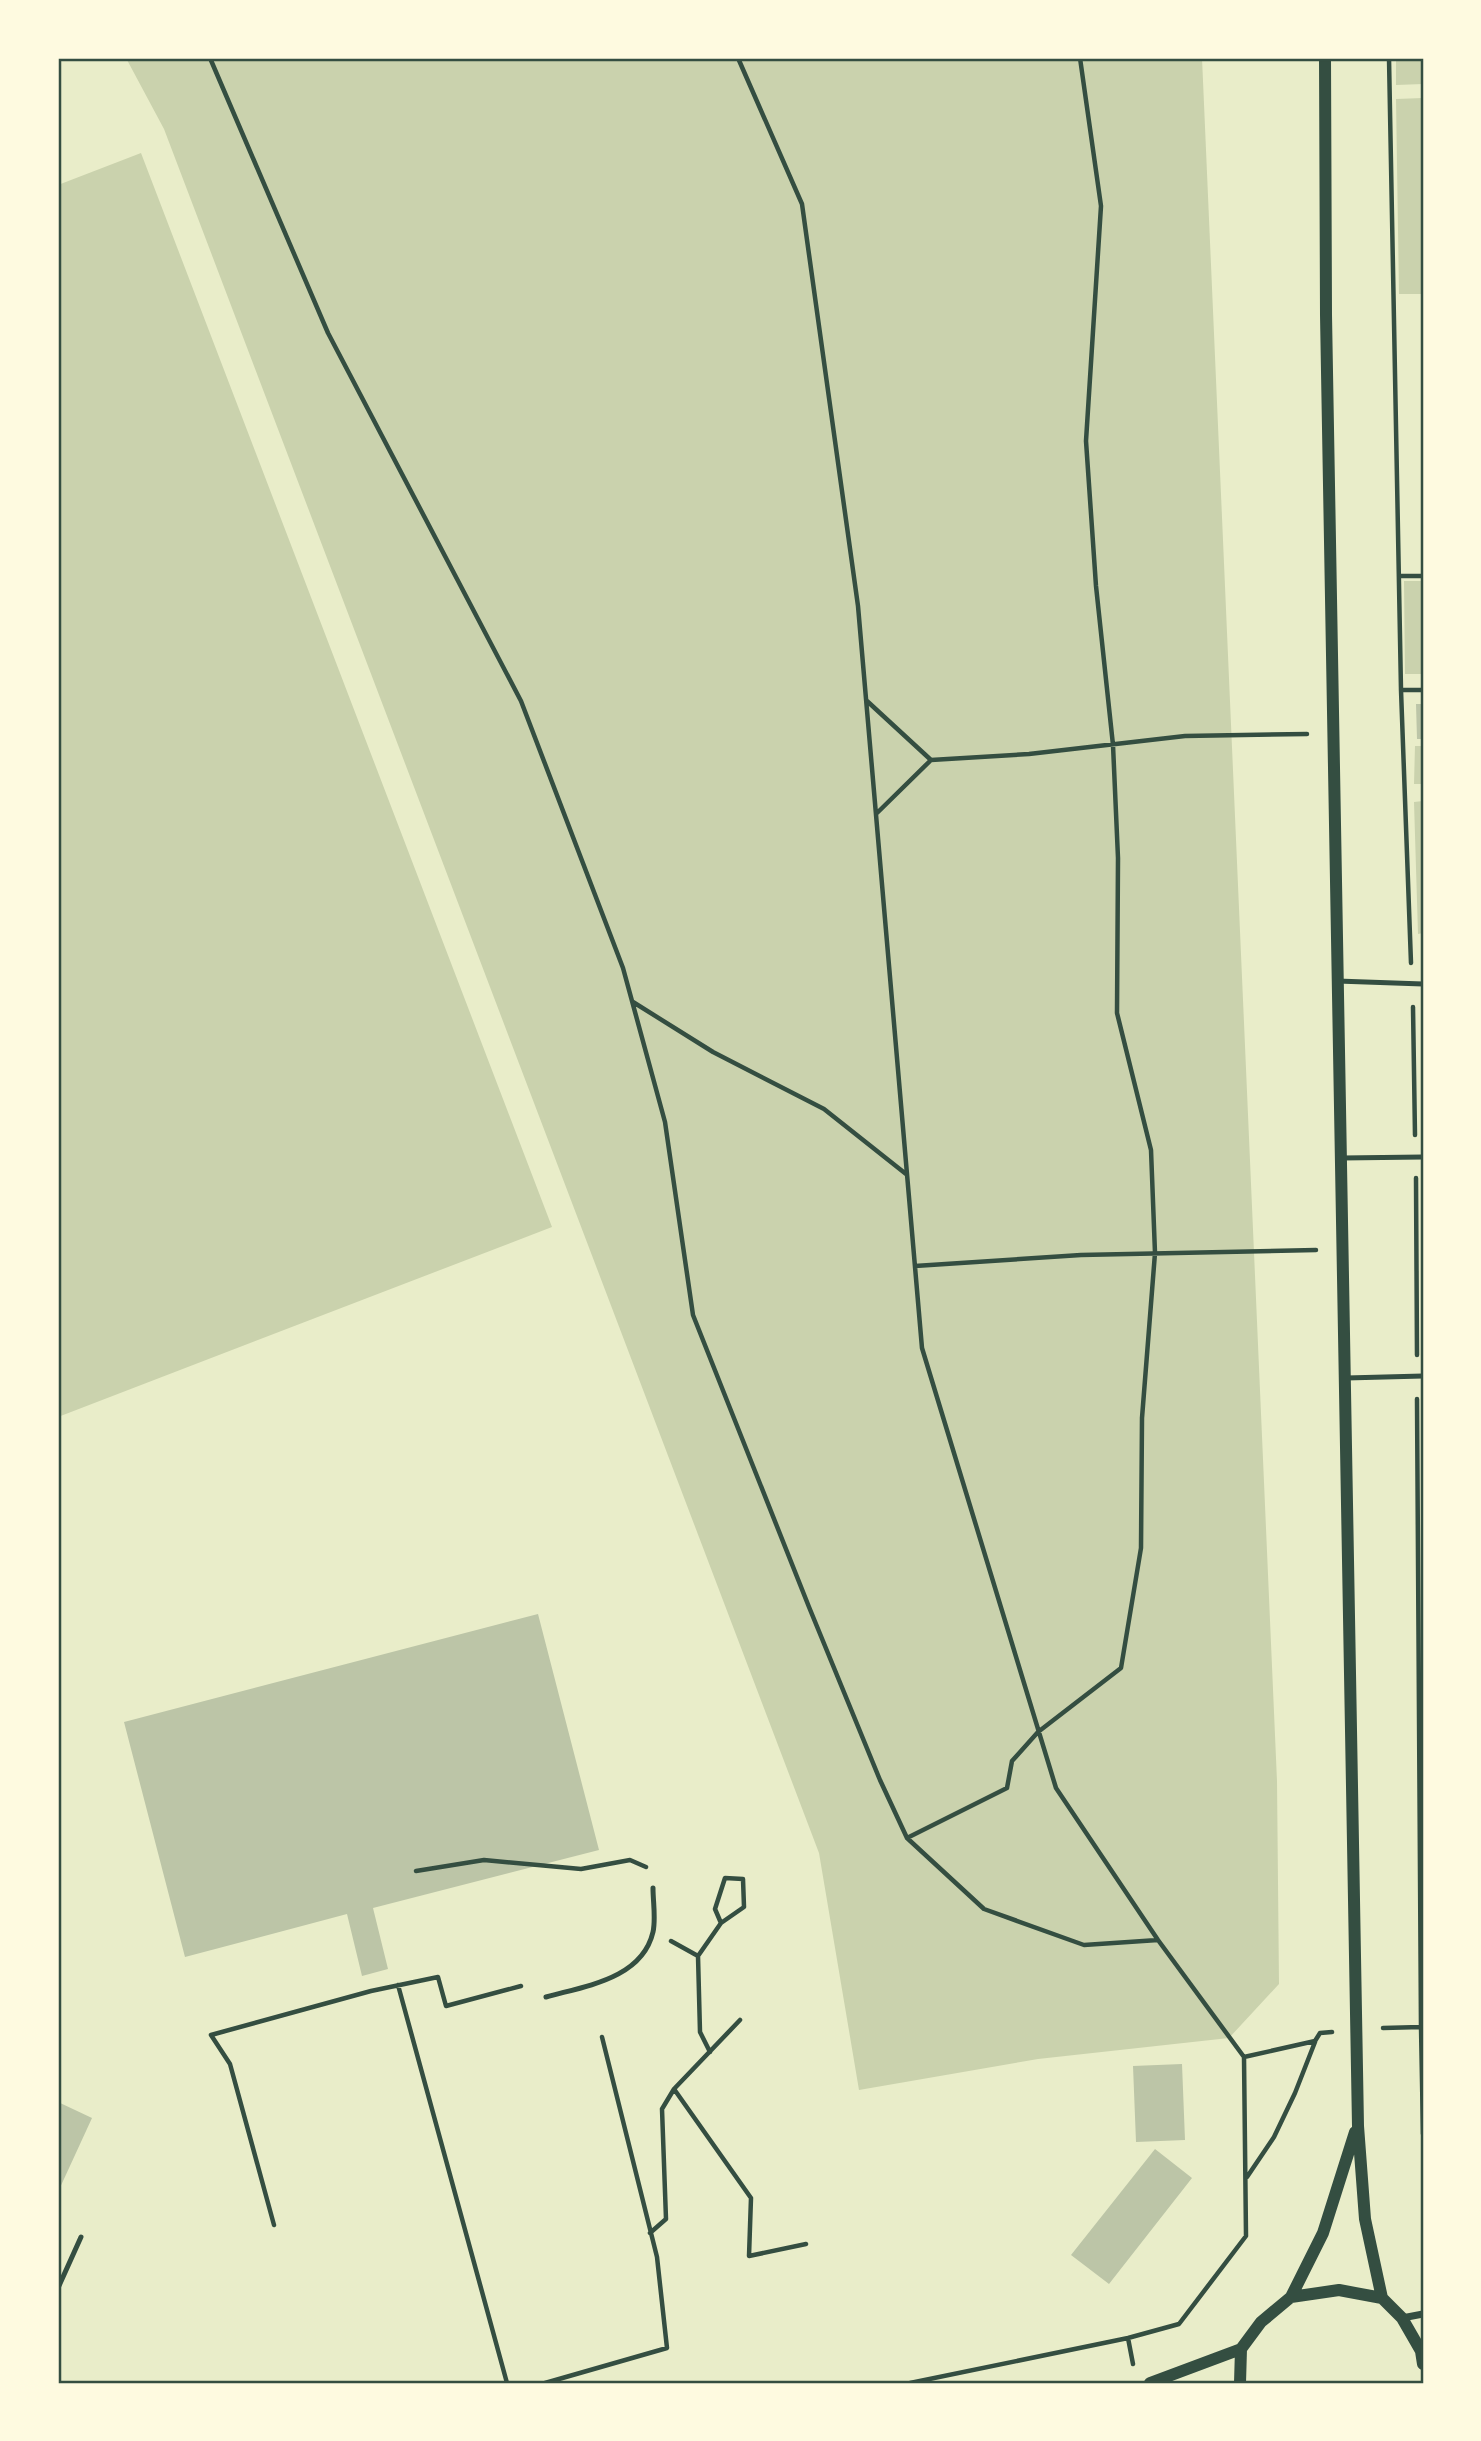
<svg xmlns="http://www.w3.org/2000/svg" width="1481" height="2441" font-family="'Libre Baskerville',serif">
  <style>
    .green { fill: #cad2ad }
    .building { fill: #bcc5a7 }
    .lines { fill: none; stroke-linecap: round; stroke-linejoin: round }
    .path { stroke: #344e41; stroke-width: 4.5 }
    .service { stroke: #344e41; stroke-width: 5 }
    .minor { stroke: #344e41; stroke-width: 7 }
    .tertiary { stroke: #344e41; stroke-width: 12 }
    .neatline { fill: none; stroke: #344e41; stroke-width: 2.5 }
  </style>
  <rect width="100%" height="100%" fill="#e9edc9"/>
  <path class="green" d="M126,58H1202L1277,1781L1279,1984L1229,2038L1038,2059L859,2090L819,1853L164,129Z
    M1396,58H1423V84L1396,85Z
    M1423,98V294H1399L1396,99Z
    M141,153L552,1227L58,1417V185Z
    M1404,581H1423V674H1405Z
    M1415,746H1423V784H1414Z
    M1423,801V933L1418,934L1414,802Z"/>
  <path class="building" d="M1416,704H1423V739H1417Z
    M538,1614L599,1850L373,1908L388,1969L362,1976L347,1914L185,1957L124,1722Z
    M1182,2064L1185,2140L1136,2142L1133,2066Z
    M58,2102L92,2118L58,2192Z
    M1155,2149L1192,2178L1109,2284L1071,2255Z"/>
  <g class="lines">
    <path class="path" d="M210,58L328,333L521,701L623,968L665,1122L693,1315L809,1607L880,1780L907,1838L984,1909L1084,1945L1158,1940
      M738,58L802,204L858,606L922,1348L1056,1788L1158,1940L1244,2057
      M1389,58L1401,690L1411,963
      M1399,576H1423
      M1401,690H1423
      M867,701L931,760L876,814
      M931,760L1029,754L1185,736L1307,734
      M633,1002L713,1052L824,1109L906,1174
      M1413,1007L1415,1135
      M1416,1178L1417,1355
      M915,1266L1081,1255L1316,1250
      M1417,1399L1421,2027L1423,2134
      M907,1838L1007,1788L1012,1761L1038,1732L1121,1668L1141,1548L1142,1418L1155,1253L1151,1150L1117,1013L1118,858L1113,745L1096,586L1086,441L1101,206L1080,58
      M416,1871L484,1860L581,1869L630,1860L646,1867
      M671,1941L698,1956
      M398,1985L507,2383
      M1383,2028L1421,2027
      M710,2052L700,2032L698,1956L721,1923L715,1909L725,1878L743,1879L744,1907L721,1923
      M674,2089L740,2020
      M1247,2177L1274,2137L1295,2093L1315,2042
      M274,2225L230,2064L211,2035L371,1991L438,1977L446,2006L521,1986
      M650,2233L666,2219L662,2109L674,2089L751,2198L749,2256L806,2244
      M1128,2338L1133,2364
      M545,2383L667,2348L657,2257L602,2037
      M910,2383L1128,2338L1179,2324L1246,2236L1244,2057L1315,2041L1320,2033L1332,2032"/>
    <path class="service" d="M1337,981L1423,984
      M1342,1158L1423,1157
      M1346,1378L1423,1376
      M546,1997C585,1986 642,1979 653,1932C656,1919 653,1902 653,1888
      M58,2288L81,2237"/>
    <path class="minor" d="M1402,2318L1423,2314"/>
    <path class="tertiary" d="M1325,58L1326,315L1358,2126L1365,2219L1382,2298
      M1291,2297L1323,2233L1355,2132
      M1150,2383L1241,2349
      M1240,2383L1241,2349L1261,2322L1291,2297L1339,2290L1382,2298L1402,2318L1421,2351L1423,2364"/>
  </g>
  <rect width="1481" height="2441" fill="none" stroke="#fefae0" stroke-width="119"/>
  <rect x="60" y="60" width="1362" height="2322" class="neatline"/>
</svg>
